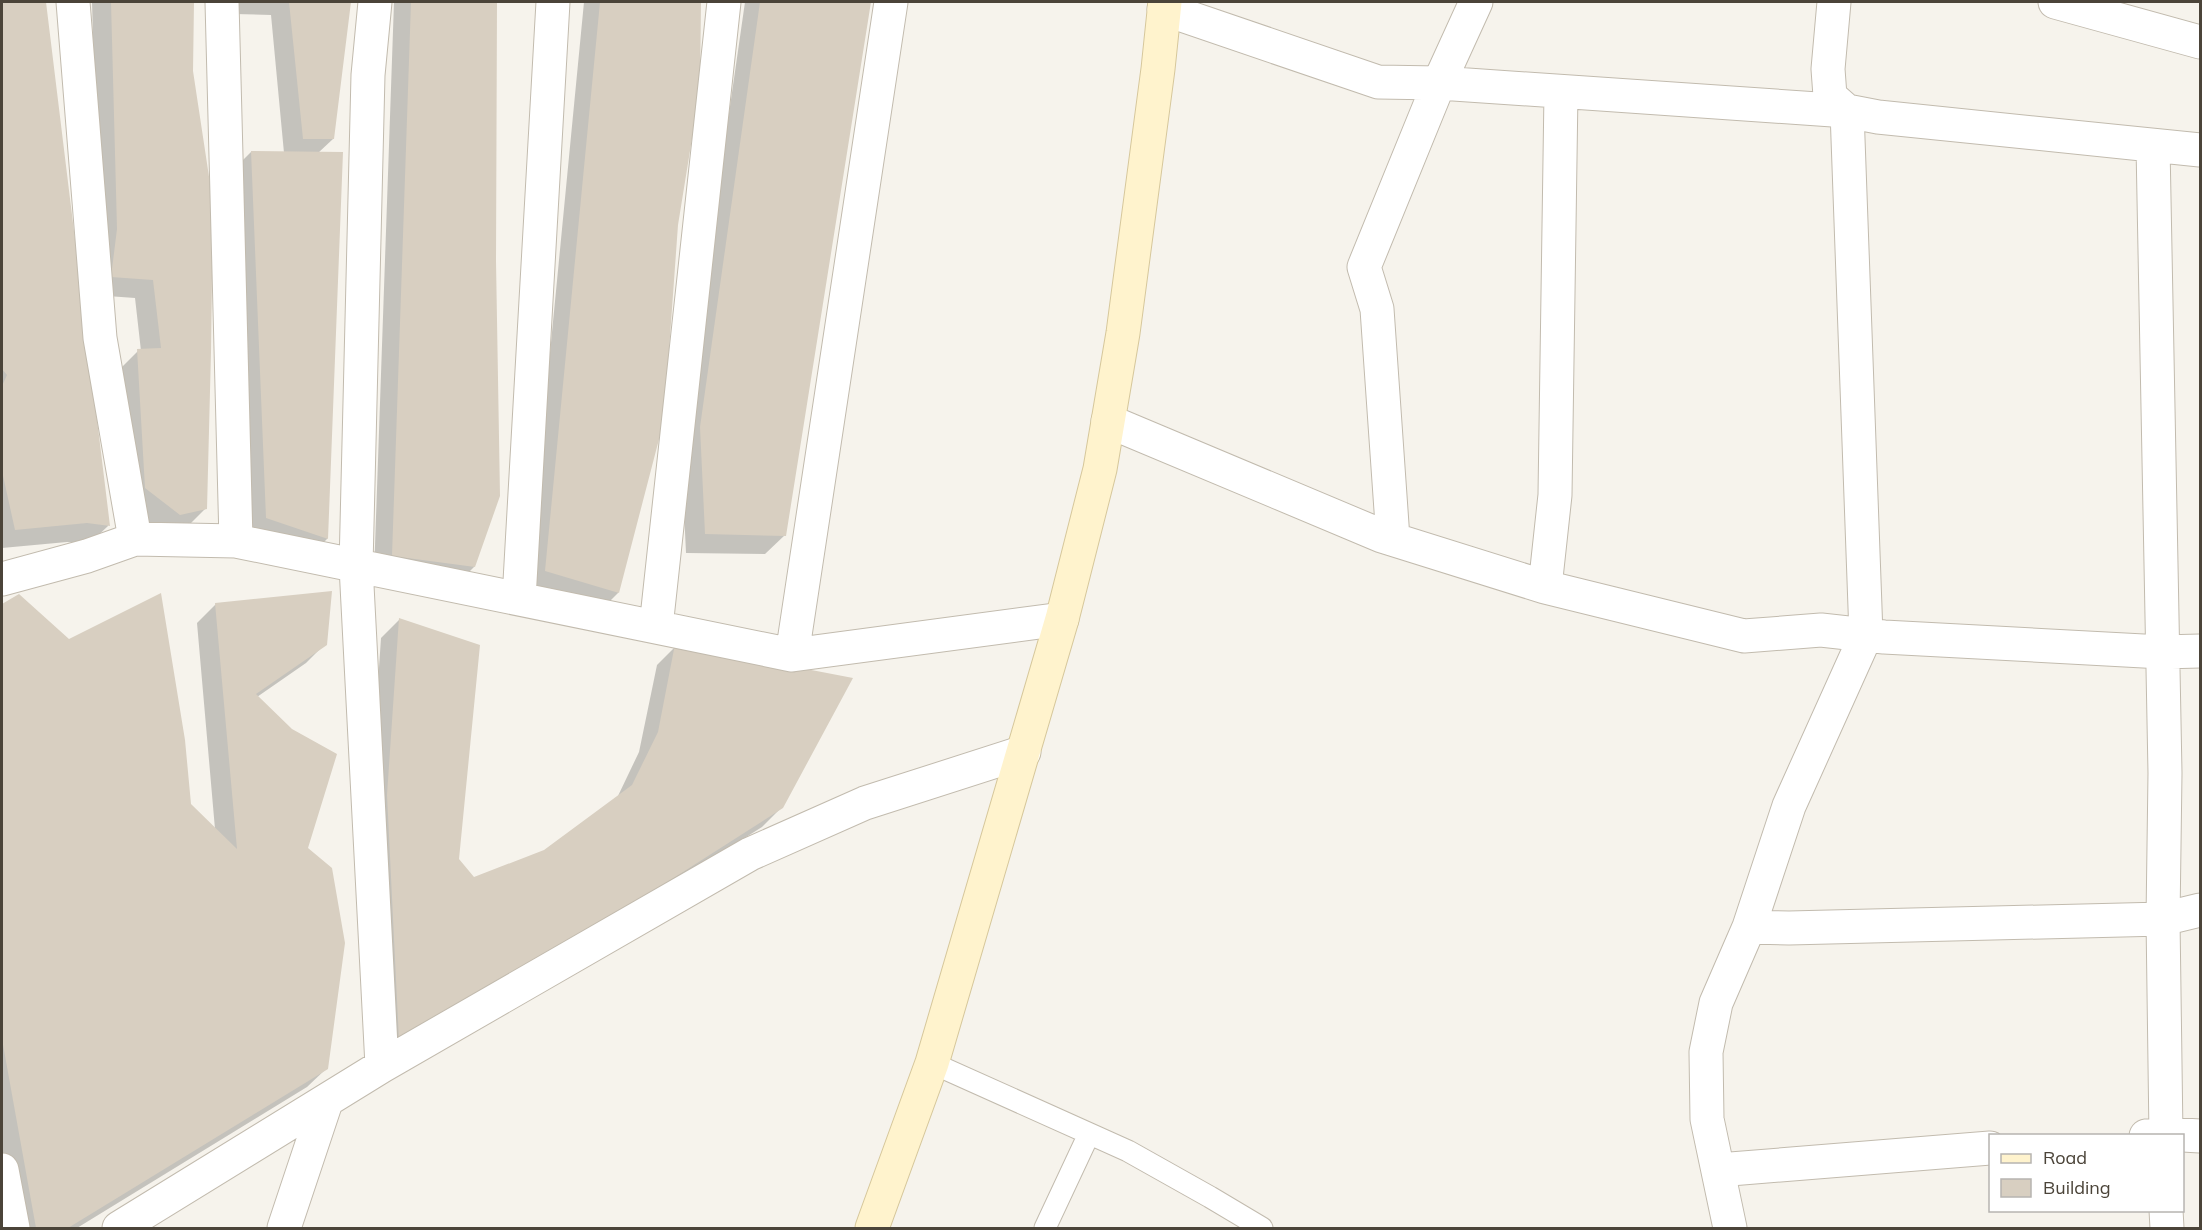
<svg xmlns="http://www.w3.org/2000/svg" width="2202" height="1230" font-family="Mulish,sans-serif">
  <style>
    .shadow { fill: #0003 }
    .building { fill: #d8cfc1 }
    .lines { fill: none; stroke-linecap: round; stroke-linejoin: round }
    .lane-casing { stroke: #c2bbae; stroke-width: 23 }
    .street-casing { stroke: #c2bbae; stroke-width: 35 }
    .secondary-casing { stroke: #d6c79b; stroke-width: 35 }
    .lane { stroke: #fff; stroke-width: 21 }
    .street { stroke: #fff; stroke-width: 33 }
    .secondary { stroke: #fff3cd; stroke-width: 33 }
  </style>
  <rect width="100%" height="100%" fill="#f6f3ec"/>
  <path class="shadow" d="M2,2H44L108,526L89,544L67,542L2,548Z
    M92,2H193L192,71L205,509L186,528L161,533L126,507L119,370L138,351H141L135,298L93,295L99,249Z
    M235,2H350L333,139L318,153L342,154L327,539L308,558L247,537L232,171L251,152L284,153L271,15L234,14Z
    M394,2H496L494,261L474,567L455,586L374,574Z
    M584,2H699L698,89L618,593L599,612L527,590Z
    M745,2H870L785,535L765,554L686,553L681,447Z
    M19,596L190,805L215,829L197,623L216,604L325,644L306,663L257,697L307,849L327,1068L307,1087L77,1228H14L2,1159V606Z
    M400,619L457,860L473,879L544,851L617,798L639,752L657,665L676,646L782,807L762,827L626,913L380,1059L369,815L381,638Z"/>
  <path class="building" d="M2,2H46L110,526L87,523L15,530L2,471V386L7,375L2,369Z
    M111,2H194L193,71L213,203L211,352L207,509L180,515L145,488L137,349L161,348L153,280L111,277L117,229Z
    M289,2H351L334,139H303Z
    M411,2H497L496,261L500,496L475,567L392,556Z
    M600,2H701L700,89L678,225L664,420L619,593L545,571Z
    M760,2H871L786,536L705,534L700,427Z
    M251,151L343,152L328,539L266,518Z
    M332,591L327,645L256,694L292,729L337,754L308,848L332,868L345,943L328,1069L68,1228H36L2,1039V604L19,594L69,639L161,593L185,740L191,804L237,849L215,603Z
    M399,618L480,645L459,859L474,877L544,850L632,785L658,732L675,644L853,678L783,808L647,895L399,1041L387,795Z"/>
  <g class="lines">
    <defs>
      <path id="lane" d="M932,1063L1128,1151L1210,1197L1262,1228
        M1045,1228L1089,1134"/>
      <path id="street" d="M73,2L100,338L135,539
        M222,2L236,541
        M375,2L368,75L356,566L382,1066
        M1834,2L1828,69L1830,96L1847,111L1878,117L2200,150
        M2055,2L2200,42
        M1164,9L1378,82L1439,83L1847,111L1866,635L1789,806L1749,927L1716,1003L1706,1052L1707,1119L1730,1228
        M1561,92L1555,495L1545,587L1744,636L1821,630L1884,637L2162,652L2200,651
        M2153,146L2165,773L2163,919L2166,1136
        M1108,421L1382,536L1545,587
        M1393,539L1377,309L1364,267L1439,83L1476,2
        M2,579L87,556L135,539L236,541L792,655L1062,619
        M519,599L553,2
        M656,627L724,2
        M792,655L891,2
        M1749,927L1789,928L2163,919L2200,910
        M2146,1136L2166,1134L2200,1136
        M2,1170L13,1228
        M1718,1170L1990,1148
        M2166,1210L2167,1228
        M119,1228L382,1066L750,854L865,803L1024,752
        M284,1228L326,1102"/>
      <path id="secondary" d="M872,1228L932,1063L1062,619L1100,469L1123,333L1158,69L1165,2"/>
    </defs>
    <use href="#lane" class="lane-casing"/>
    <use href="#street" class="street-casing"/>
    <use href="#secondary" class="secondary-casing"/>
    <use href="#lane" class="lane"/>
    <use href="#street" class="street"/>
    <use href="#secondary" class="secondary"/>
  </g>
  <rect width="2202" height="1230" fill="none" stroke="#4b4439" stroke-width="6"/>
  <rect x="1989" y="1134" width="195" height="78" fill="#ffffff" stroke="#b7b4b0" stroke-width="1.5"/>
  <rect x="2001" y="1154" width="30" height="9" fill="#fff3cd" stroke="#b7b4b0" stroke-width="1.5"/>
  <text x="2043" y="1164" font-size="18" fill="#4b4439">Road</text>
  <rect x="2001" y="1179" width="30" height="18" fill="#d8cfc1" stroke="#b7b4b0" stroke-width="1.5"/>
  <text x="2043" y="1194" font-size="18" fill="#4b4439">Building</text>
</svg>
